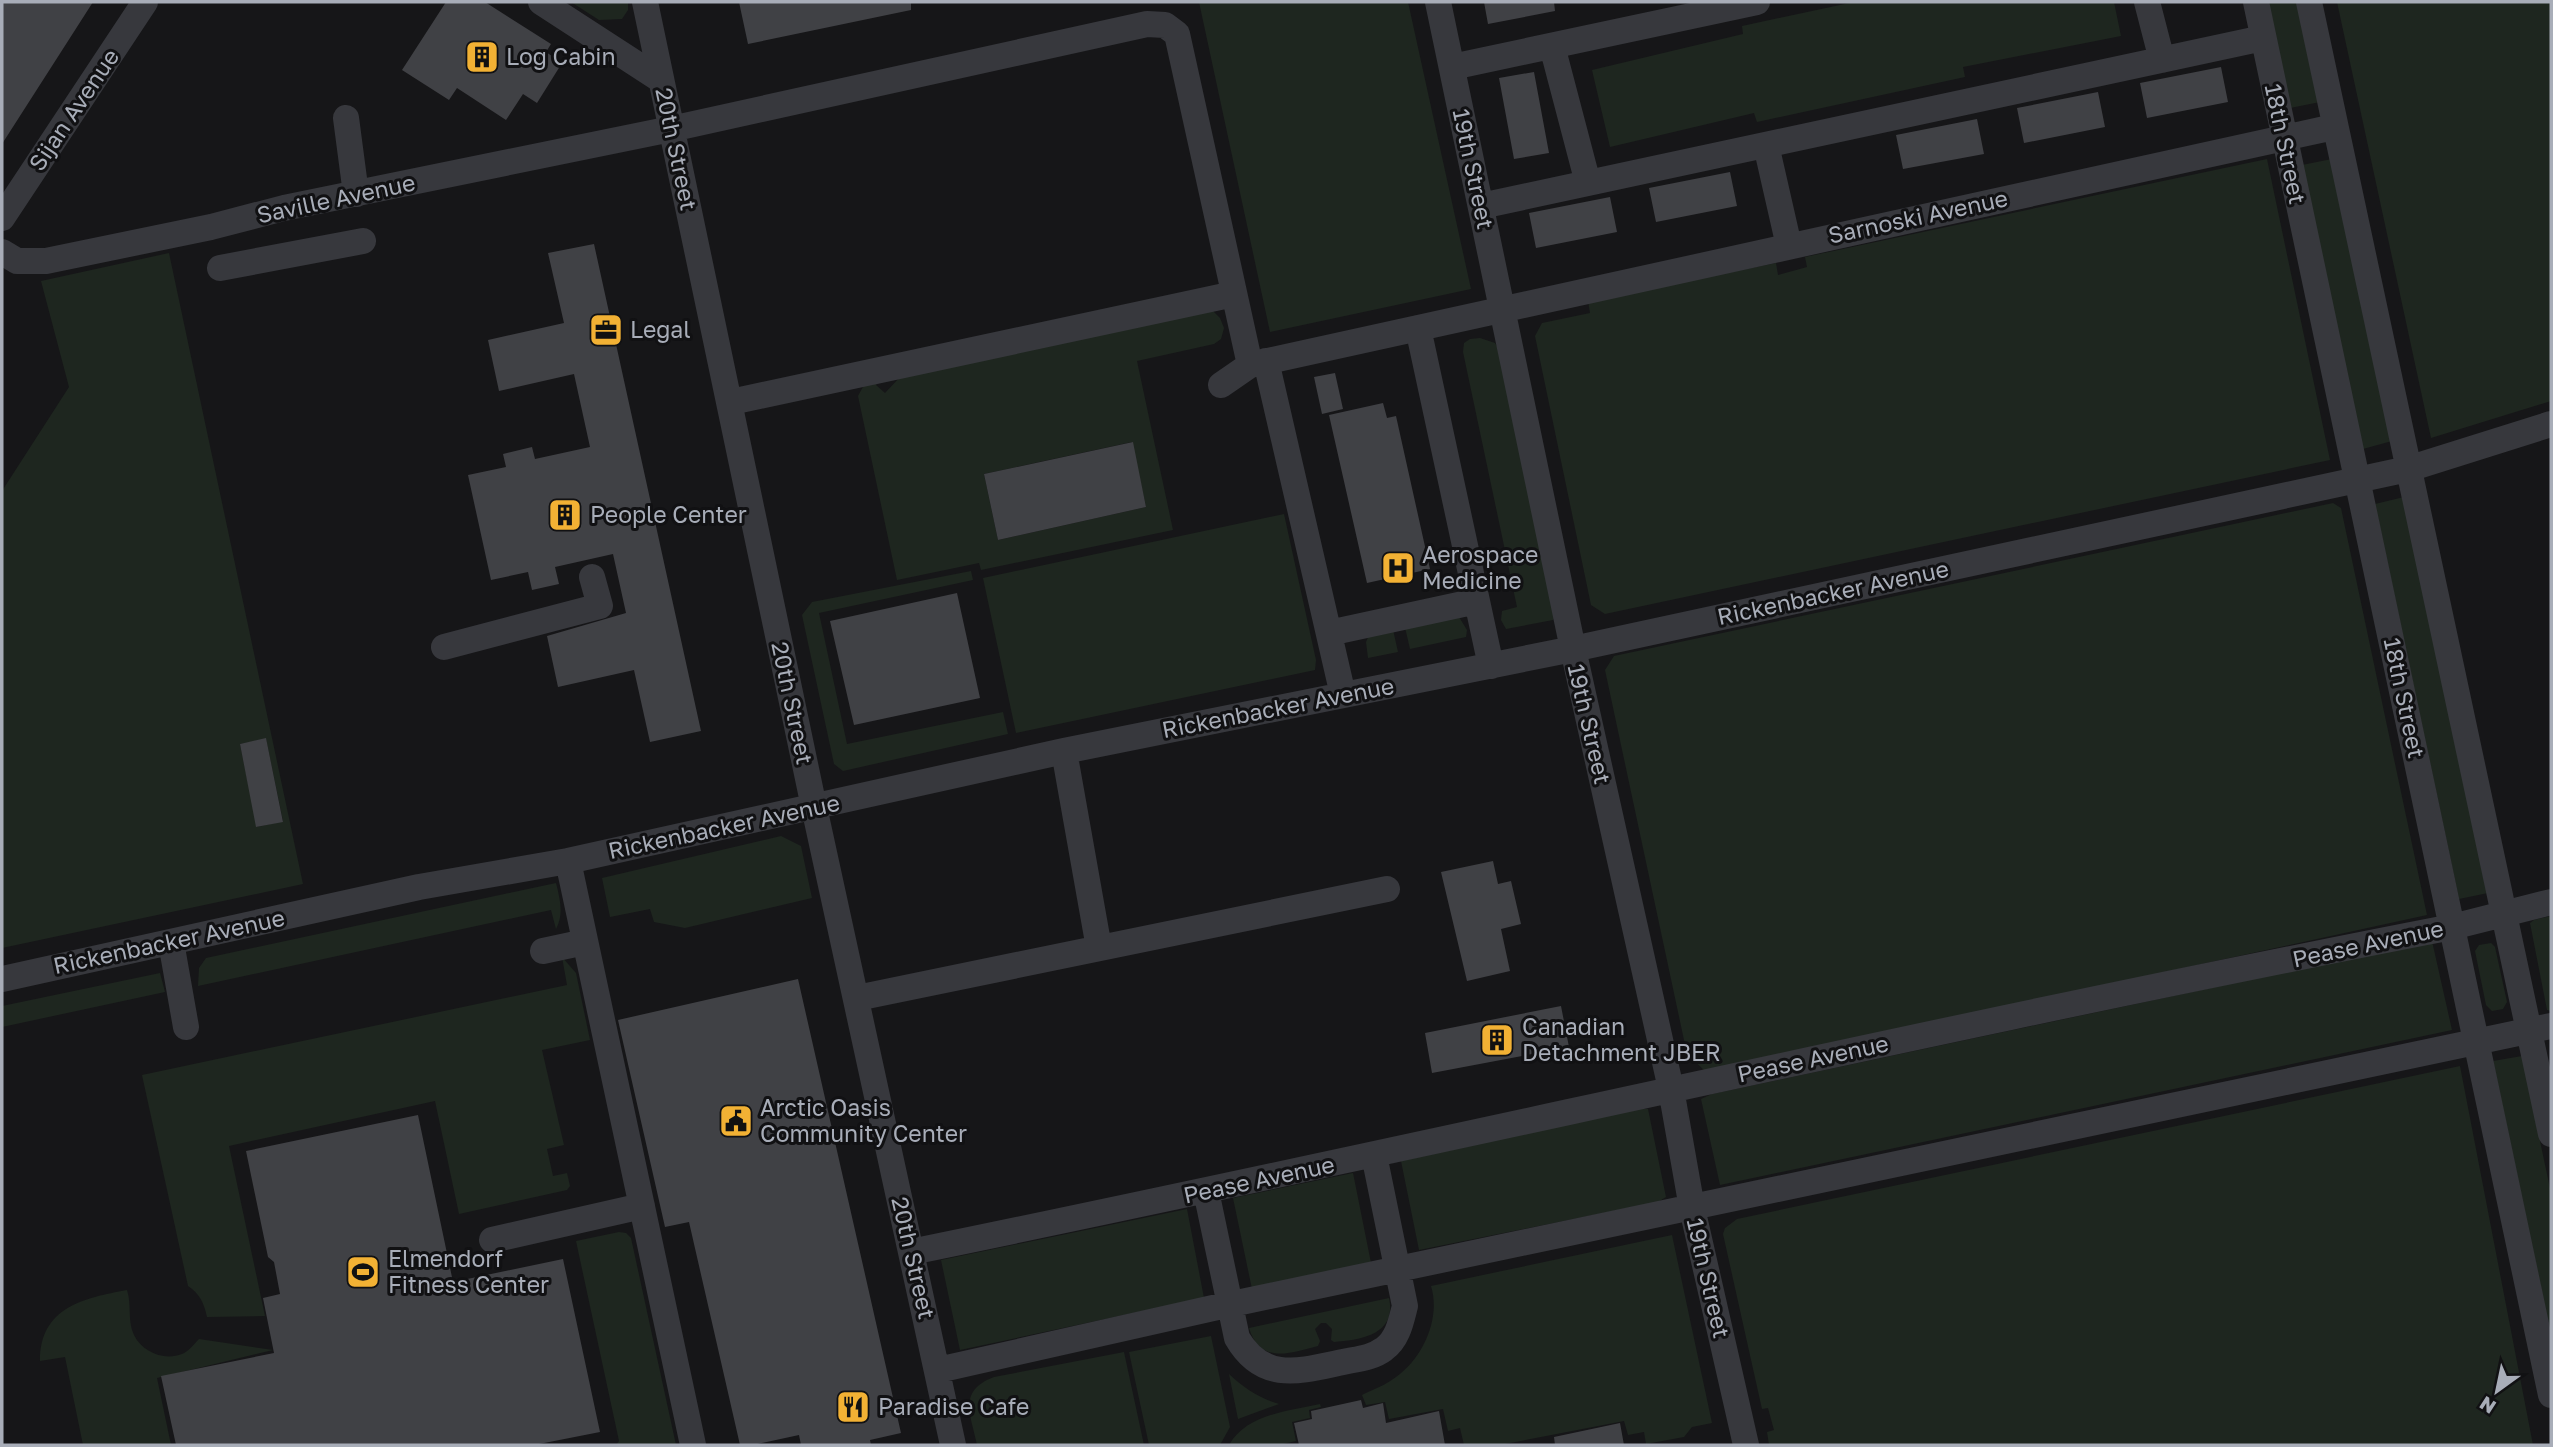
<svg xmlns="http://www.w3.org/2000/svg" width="2553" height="1447" font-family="'Golos Text',sans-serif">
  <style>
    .green { fill: #1e261f; fill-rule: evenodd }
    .building { fill: #404145 }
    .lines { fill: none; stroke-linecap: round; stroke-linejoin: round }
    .minor { stroke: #37383d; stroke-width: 26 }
    .labels { text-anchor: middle; stroke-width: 6; stroke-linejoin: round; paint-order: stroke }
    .poi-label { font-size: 23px; fill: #a8adb8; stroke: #111113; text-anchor: start }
    .street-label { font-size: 23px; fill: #a8adb8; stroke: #111113 }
  </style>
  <rect width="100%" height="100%" fill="#161618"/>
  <path class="green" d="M571,2H628V10L622,19L599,20Z
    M1199,2H1408L1471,289L1270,332Z
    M1854,2H2114L2121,36L1963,67L1965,77L1757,122L1754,113L1610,147L1592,70L1743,34L1742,26Z
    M2268,2H2299L2320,102L2290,108Z
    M2337,2H2551V401L2431,438Z
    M2267,159L2330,460L1605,614L1591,605L1535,336L1542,323L1590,313L1588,301L1776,263L1778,275L1807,267L1805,257Z
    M2332,159L2392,441L2363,449L2302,165Z
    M169,253L303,884L2,948V491L69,387L41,281ZM266,739L283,821L257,827L240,744Z
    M1213,311L1220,318L1224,328L1221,339L1214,344L1137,361L1173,530L981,570L979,563L897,580L858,396L864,385L881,379L876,385L885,393L902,375ZM1132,442L1146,507L998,540L984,474Z
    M1480,338L1495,343L1500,351L1556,616L1553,620L1506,629L1501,620L1502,611L1517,607L1463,352L1464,343L1470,339Z
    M2404,497L2488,893L2459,899L2375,504Z
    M2333,503L2341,508L2427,915L1706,1072L1687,1054L1605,670L1614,656Z
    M1284,514L1316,660L1315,670L1016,733L983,578Z
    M971,571L973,580L819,613L847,744L1003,712L1008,734L843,771L834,764L802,615L812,602Z
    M1459,617L1467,630L1466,637L1410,649L1404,623Z
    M1392,625L1398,652L1368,658L1366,642L1369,635Z
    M781,836L801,846L812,898L685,928L654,922L650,909L610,917L602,878Z
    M556,883C560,899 564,914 556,929L551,910L198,986L199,968L206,958Z
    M2551,916V1011L2547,1010L2530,923L2534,920Z
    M2432,941L2452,1030L1720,1185L1701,1099L1712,1094Z
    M2491,943L2495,947L2507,1002L2503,1009L2492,1011L2486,1005L2475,951L2479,945Z
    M562,957L576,973L590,1040L542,1050L564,1145L547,1149L553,1176L567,1173L570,1186L567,1190L459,1214L435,1101L229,1146L265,1316L207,1317C204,1303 200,1294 188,1286L142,1075L567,985Z
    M160,973L165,992L2,1027V1006Z
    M2522,1056L2551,1193V1335L2493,1061Z
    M2460,1066L2533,1445H1769L1767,1432L1774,1430L1768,1408L1762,1409L1723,1234L1725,1228L1737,1219Z
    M1638,1109H1648L1666,1197L1658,1202L1419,1250L1401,1161Z
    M1353,1173L1371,1263L1252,1289L1233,1198Z
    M1187,1209L1204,1298L960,1350L941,1260Z
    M619,1232L626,1233L631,1238L676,1445H616L619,1441L576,1241Z
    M1672,1235L1712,1423L1692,1427L1684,1437L1646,1444L1644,1432L1628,1435L1624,1421L1500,1445H1464L1460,1428L1448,1431L1443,1409L1389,1419L1385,1402L1366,1405L1362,1395C1374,1389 1386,1385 1396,1377C1423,1358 1441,1318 1431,1286Z
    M127,1290C132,1305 127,1320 134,1335C142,1352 164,1361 182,1354C188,1352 194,1344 199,1339L273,1350L157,1378L171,1445H83L65,1357L40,1361C40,1307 84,1298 127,1290Z
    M1389,1298C1397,1334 1362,1340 1334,1342L1331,1340L1332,1329L1326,1323H1321L1315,1329L1320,1341L1318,1346C1291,1353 1260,1365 1249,1328Z
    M1211,1336L1230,1427L1220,1445H1149L1129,1352Z
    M1124,1352L1144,1445H977C971,1415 957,1391 994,1377Z
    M1229,1374C1244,1388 1259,1398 1279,1404L1238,1419Z
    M1320,1404L1321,1407L1309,1410L1310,1418L1292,1422L1296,1441L1279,1445H1229C1247,1414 1288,1411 1320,1404Z"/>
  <path class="building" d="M2,2H93L2,144Z
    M446,2H485L551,44L546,52L562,63L537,103L523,94L506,120L457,88L449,100L402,70Z
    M739,2H911V10L748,44Z
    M1484,2H1554L1555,11L1488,24Z
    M2221,67L2228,102L2147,118L2140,83Z
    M1534,72L1549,153L1514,159L1499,78Z
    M2098,92L2105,127L2024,143L2017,108Z
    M1977,119L1984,154L1903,169L1896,135Z
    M1730,172L1737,206L1656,222L1649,188Z
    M1610,197L1617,232L1536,248L1529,213Z
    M594,244L701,731L650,742L634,670L558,687L547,636L626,613L613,554L555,567L559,584L532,590L528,572L491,580L468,475L506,467L503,454L532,447L535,459L590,447L574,374L499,391L488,340L564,323L548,253Z
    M1335,373L1343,409L1322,414L1314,377Z
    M1383,403L1387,418L1396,416L1430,569L1367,583L1329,415Z
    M1133,442L1146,507L998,540L984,474Z
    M957,593L980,698L854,725L830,621Z
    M266,738L283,822L256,827L240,744Z
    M1493,861L1498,884L1511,881L1521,924L1501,929L1510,971L1467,981L1441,872Z
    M798,979L901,1433L870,1440L871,1445H801L799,1435L753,1445H740L689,1222L665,1227L618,1020Z
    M1561,1006L1569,1047L1432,1073L1425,1033Z
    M418,1115L453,1282L563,1259L600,1432L534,1445H176L161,1376L274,1353L263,1298L280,1294L274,1262L268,1257L246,1151Z
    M1361,1400L1363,1408L1383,1403L1386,1423L1439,1411L1445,1445H1299L1294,1423L1312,1419L1311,1411Z
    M1620,1423L1624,1445H1555L1554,1437Z"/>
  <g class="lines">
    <path class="minor" d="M541,2L661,80
      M645,2L814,807L953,1445
      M1438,2L1573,649L1671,1089L1692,1208L1746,1445
      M2147,2L2162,60
      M2256,2L2551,1395
      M2309,2L2551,1134
      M1552,46L1588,183
      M1452,67L1757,2
      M346,118L356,194
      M1766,145L1789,246
      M1481,206L2263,38
      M2,218L145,2
      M2,252L17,261H46L211,227L284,208L671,129L1147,24L1165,25L1177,34L1250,365L2334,127
      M220,268L363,241
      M1418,328L1491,666
      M1266,361L1343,695
      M1221,385L1250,365
      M731,402L1234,294
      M1329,633L1477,601
      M444,647L600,606L592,577
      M1064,751L1099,948
      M568,861L693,1445
      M171,942L186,1027
      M543,951L585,942
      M2,979L419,887L568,861L1064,751L1573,649L2408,469L2551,424
      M857,998L1387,889
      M1206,1191L1237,1338C1263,1383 1300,1371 1343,1362C1357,1359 1372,1358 1384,1349C1398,1339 1401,1321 1405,1306L1374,1155
      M492,1240L642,1206
      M911,1252C1425,1147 1937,1027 2452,927L2551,902
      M938,1370L1213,1308L2551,1026"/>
  </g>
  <defs>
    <symbol id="building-square" viewBox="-11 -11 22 22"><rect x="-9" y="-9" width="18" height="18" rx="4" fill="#f2b134" stroke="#111113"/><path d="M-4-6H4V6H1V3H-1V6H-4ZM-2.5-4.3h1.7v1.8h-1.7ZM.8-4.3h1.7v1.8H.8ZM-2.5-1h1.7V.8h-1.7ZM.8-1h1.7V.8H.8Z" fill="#111"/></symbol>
    <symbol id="office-square" viewBox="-11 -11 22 22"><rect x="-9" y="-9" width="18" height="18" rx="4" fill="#f2b134" stroke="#111113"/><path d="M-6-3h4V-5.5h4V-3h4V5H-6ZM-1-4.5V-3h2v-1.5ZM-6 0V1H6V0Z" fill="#111"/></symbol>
    <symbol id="hospital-square" viewBox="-11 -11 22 22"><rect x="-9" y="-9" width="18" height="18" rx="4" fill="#f2b134" stroke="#111113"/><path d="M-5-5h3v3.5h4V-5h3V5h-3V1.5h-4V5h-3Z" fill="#111"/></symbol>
    <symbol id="civic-square" viewBox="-11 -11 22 22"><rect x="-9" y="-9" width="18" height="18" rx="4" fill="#f2b134" stroke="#111113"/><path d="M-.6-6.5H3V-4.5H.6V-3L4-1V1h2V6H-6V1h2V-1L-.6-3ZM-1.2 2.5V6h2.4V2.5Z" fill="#111"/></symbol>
    <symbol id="stadium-square" viewBox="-11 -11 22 22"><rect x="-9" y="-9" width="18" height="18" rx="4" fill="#f2b134" stroke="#111113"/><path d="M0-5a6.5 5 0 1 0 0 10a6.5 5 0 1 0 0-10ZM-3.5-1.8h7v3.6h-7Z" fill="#111"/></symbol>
    <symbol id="restaurant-square" viewBox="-11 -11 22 22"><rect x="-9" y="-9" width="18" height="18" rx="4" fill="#f2b134" stroke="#111113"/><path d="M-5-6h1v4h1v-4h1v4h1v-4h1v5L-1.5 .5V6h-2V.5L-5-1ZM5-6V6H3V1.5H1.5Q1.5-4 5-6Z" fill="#111"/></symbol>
  </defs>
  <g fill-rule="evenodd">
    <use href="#building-square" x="463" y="38" width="38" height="38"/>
    <use href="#office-square" x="587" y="311" width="38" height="38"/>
    <use href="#building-square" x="546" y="496" width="38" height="38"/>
    <use href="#hospital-square" x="1379" y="549" width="38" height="38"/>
    <use href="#building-square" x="1478" y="1021" width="38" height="38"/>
    <use href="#civic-square" x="717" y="1102" width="38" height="38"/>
    <use href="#stadium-square" x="344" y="1253" width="38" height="38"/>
    <use href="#restaurant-square" x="834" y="1388" width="38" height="38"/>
  </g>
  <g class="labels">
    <g class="poi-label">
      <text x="506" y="65">Log Cabin</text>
      <text x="630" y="338">Legal</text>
      <text x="590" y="523">People Center</text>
      <text x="1422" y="563">Aerospace<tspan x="1422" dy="26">Medicine</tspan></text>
      <text x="1522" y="1035">Canadian<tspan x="1522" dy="26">Detachment JBER</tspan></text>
      <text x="760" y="1116">Arctic Oasis<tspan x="760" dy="26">Community Center</tspan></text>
      <text x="388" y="1267">Elmendorf<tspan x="388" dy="26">Fitness Center</tspan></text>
      <text x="878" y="1415">Paradise Cafe</text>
    </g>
    <g class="street-label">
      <text transform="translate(74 110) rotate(-56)" y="8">Sijan Avenue</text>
      <text transform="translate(2285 144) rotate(78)" y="8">18th Street</text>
      <text transform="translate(676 149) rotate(78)" y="8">20th Street</text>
      <text transform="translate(1473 169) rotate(78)" y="8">19th Street</text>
      <text transform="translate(336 199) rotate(-12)" y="8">Saville Avenue</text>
      <text transform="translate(1918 217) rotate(-12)" y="8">Sarnoski Avenue</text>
      <text transform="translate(1833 593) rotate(-12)" y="8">Rickenbacker Avenue</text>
      <text transform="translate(2404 698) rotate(78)" y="8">18th Street</text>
      <text transform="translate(792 703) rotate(78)" y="8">20th Street</text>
      <text transform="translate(1278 708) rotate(-11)" y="8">Rickenbacker Avenue</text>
      <text transform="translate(1589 724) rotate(77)" y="8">19th Street</text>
      <text transform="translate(724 827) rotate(-12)" y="8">Rickenbacker Avenue</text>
      <text transform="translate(169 942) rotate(-12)" y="8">Rickenbacker Avenue</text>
      <text transform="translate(2368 944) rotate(-12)" y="8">Pease Avenue</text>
      <text transform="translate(1813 1059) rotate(-12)" y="8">Pease Avenue</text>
      <text transform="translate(1259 1180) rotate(-12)" y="8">Pease Avenue</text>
      <text transform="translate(913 1258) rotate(77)" y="8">20th Street</text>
      <text transform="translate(1708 1278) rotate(77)" y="8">19th Street</text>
    </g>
  </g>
  <rect width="2553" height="1447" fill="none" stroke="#a8adb8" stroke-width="7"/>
  <g transform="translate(2497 1391) rotate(213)" stroke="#111113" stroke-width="5" paint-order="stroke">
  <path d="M0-5L12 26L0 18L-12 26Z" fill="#a8adb8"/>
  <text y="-10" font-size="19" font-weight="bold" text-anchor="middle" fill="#a8adb8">N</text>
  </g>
</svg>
